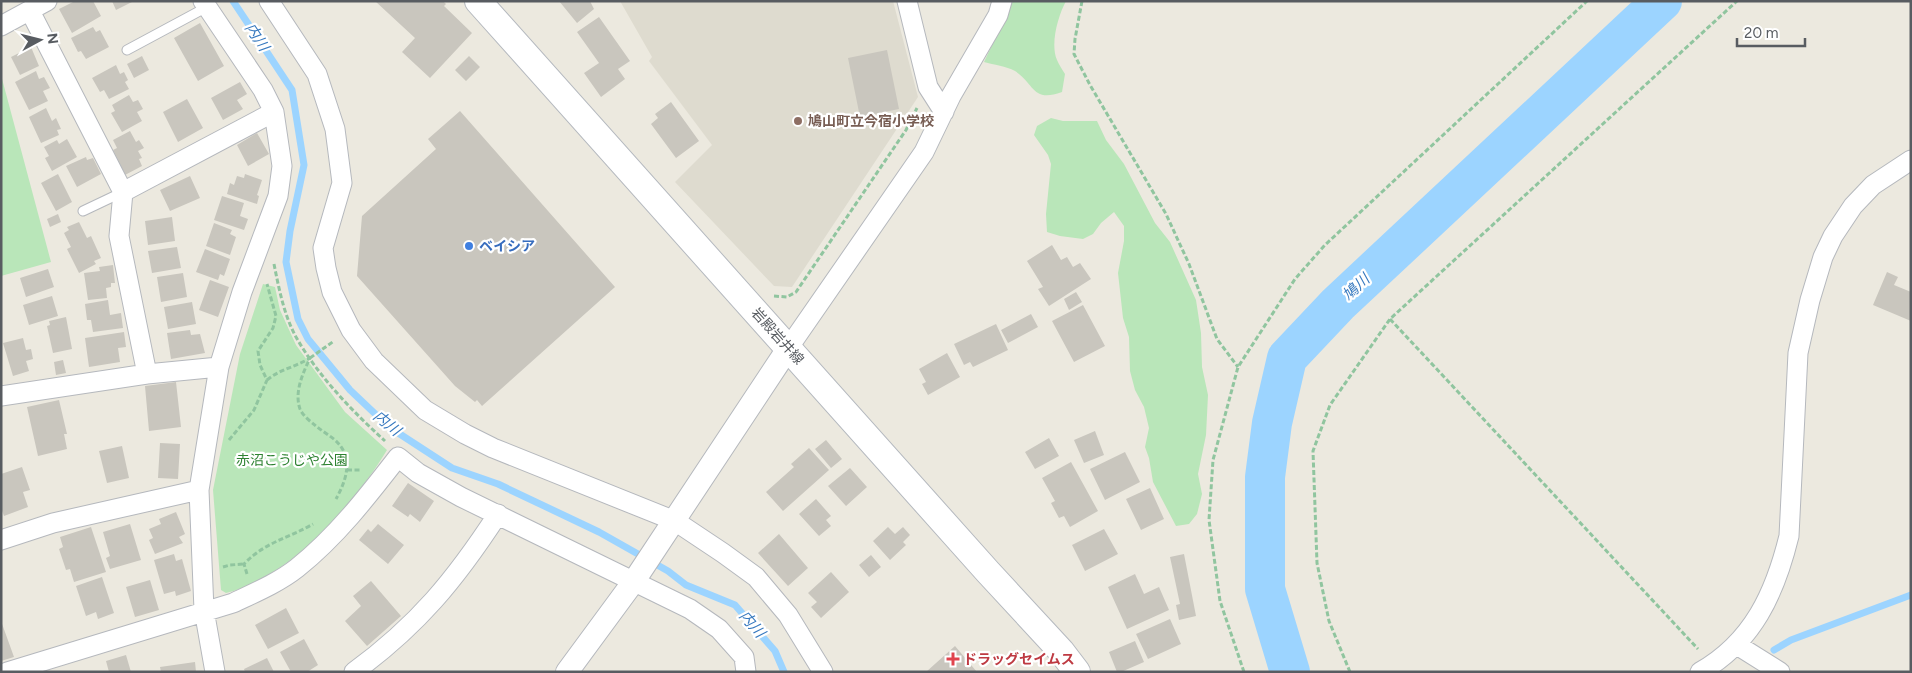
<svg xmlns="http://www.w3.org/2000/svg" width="1912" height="673" font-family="Figtree,'Noto Sans JP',sans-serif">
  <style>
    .education { fill: #dedbcf }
    .green { fill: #b9e6b9 }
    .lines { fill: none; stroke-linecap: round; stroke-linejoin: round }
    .stream { stroke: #9cd4ff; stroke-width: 7 }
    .river { stroke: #9cd4ff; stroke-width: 40 }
    .building { fill: #c9c6be }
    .service-casing { stroke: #b5b8bd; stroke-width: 11 }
    .minor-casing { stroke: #b5b8bd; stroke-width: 21 }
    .tertiary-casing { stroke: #b5b8bd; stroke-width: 24 }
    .secondary-casing { stroke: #b5b9bf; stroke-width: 28 }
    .path { stroke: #90c59f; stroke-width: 3; stroke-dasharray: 5 2.5; stroke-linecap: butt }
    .service { stroke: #fff; stroke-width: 9 }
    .minor { stroke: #fff; stroke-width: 19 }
    .tertiary { stroke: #fff; stroke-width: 22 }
    .secondary { stroke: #fff; stroke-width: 26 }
    .education-dot { fill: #8d6e63; stroke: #fff; stroke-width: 2 }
    .shop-dot { fill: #3f7fe0; stroke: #fff; stroke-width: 2 }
    .health-dot { fill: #e0444e; stroke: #fff; stroke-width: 2 }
    .labels { text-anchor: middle; stroke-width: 4.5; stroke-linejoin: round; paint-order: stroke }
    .education-label { font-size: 14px; font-weight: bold; fill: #785e54; stroke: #fff; text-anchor: start }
    .shop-label { font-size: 14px; font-weight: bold; fill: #366cbe; stroke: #fff; text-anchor: start }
    .street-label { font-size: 14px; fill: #585c61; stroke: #fff }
    .park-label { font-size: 14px; fill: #2e8232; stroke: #fff }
    .health-label { font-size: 14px; font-weight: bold; fill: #be3a42; stroke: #fff; text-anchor: start }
    .water-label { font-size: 15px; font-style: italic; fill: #3779bf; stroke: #fff }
  </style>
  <rect width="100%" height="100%" fill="#ece9df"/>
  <path class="education" d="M620,1H893L918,97L792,287L774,286L675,182L712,145L649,61L652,57Z"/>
  <path class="green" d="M1013,1H1066C1058,16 1050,44 1057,60C1059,65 1062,69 1065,74L1062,92C1032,103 1035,84 1015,71C1006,66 994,65 984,62Z
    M1,75L51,262L1,276Z
    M1051,118L1063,121H1097L1106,140L1124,164L1155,223L1170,242L1196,300L1201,333L1202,367L1208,395L1206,435L1198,474L1202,494L1197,514L1189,524L1176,526L1153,482L1149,458L1145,447L1149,428L1144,407L1135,390L1130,371L1129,337L1123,318L1118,273L1124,241V226L1114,212L1101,223L1093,234L1083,239L1060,236L1047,232L1046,214L1051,164L1048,155L1034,135L1037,126Z
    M263,284L275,287L280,310L296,345L345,412L387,450C353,506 292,576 226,593L221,590L213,490L240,354Z"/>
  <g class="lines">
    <path class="stream" d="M233,1L292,90L304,165L290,231L286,262L298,319L308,339L350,390L389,427L452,468L498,484L599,532L668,571L686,585L735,605L775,651L784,672
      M1774,650L1791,640L1911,595"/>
    <path class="river" d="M1290,672L1265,589V477L1272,423L1287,358L1338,304L1662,1"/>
  </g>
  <path class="building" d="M75,1H93L101,16L72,33L59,9Z
    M112,1H134L116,10Z
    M375,1H443L446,4L444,6L472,33L430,78L402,52L415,38Z
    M559,1H590L594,9L577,23Z
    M599,17L630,61L618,69L625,79L601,97L584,73L599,63L577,32Z
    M200,23L224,66L198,81L174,38Z
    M93,27L96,32L100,30L109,47L86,59L81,51L78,52L71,38Z
    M31,47L39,66L20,75L11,57Z
    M887,50L899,109L860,117L848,58Z
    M142,56L149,70L134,78L127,64Z
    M469,56L480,67L466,81L455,70Z
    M116,65L120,74L124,72L128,80L125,82L129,89L109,99L104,90L100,92L92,78Z
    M36,71L39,79L44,77L50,88L43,91L48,101L29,110L15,82Z
    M240,82L247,94L237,100L243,109L223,120L211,98Z
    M129,95L133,102L138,100L143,109L137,112L142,121L122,132L111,113L115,111L112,105Z
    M187,99L203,128L178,142L163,112Z
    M671,102L699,141L676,158L651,124L658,118L655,114Z
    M46,108L52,121L56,118L61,129L57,130L59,135L41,143L29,117Z
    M460,111L615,287L482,406L477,400L475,402L455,386L357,276L362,216L436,149L428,139Z
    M130,131L136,142L139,140L144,148L138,151L142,158L139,159L142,166L125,175L113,150L117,148L113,140Z
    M257,133L269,154L248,166L237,145Z
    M67,139L77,157L52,171L45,158L49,156L44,147L57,140L59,144Z
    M86,157L87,160L93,158L101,174L77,187L66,166Z
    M58,174L72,202L56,211L41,183Z
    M245,174L262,180L257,195L259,196L257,204L227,194L230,183L234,185L237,176L244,178Z
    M190,176L200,198L170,211L160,190Z
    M222,196L244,203L240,216L248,219L244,230L214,220Z
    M58,214L61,222L50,227L47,219Z
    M172,217L175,241L148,245L145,221Z
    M79,222L87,238L91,236L101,258L94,261L96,264L79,273L67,249L71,247L64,233L69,230L67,227Z
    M214,223L232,230L230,234L236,237L230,255L206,246Z
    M1052,245L1061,260L1067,257L1073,267L1080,263L1091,279L1049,306L1038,289L1043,287L1027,261Z
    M177,247L181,268L152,273L148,251Z
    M205,249L230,259L224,276L220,274L218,280L196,272Z
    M113,265L115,283H111V287L106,288L107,298L88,300L84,273L100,271L99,267Z
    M48,269L54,287L26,297L20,278Z
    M1887,272L1898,277L1894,285L1911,292V321L1873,305Z
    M183,273L187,297L161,302L157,277Z
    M210,280L229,287L218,317L199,310Z
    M1076,292L1082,302L1069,310L1064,299Z
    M52,296L58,316L29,325L23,305Z
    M108,300L110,315L121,313L123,328L93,332L91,320H87L85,304Z
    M192,302L196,324L168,329L164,307Z
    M1083,305L1105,346L1074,362L1052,321Z
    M1031,314L1038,327L1008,343L1001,330Z
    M66,317L72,349L53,353L47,326L50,325L49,321Z
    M996,324L1008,350L973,367L970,362L964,365L954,344Z
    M190,330L191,335L200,334L205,353L171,359L167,333Z
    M124,332L126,347L118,348L120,362L89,367L85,338Z
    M23,338L26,350L31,349L33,359L26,361L29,371L13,376L3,343Z
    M947,353L960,377L928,395L922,384L926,382L919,369Z
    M63,360L66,373L56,375L54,362Z
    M176,382L181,427L149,431L145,386Z
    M59,400L67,434H64L67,449L38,456L27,407Z
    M1095,431L1104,455L1084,463L1074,440Z
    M1049,438L1059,456L1035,469L1025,452Z
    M826,440L842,459L831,468L815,449Z
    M160,443L180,444L178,479L158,478Z
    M122,446L129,478L107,483L99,451Z
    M809,448L829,470L783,511L766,492L794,467L791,464Z
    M1125,452L1140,482L1105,500L1090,469Z
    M1071,462L1098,511L1070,527L1064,516L1059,518L1051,503L1055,501L1042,478Z
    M22,467L30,490L23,492L28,507L4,516L1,508V474Z
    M850,468L867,487L846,506L828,486Z
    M408,483L434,501L420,522L410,514L408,517L392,506Z
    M1150,488L1164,519L1141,530L1126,499Z
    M816,499L831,516L826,520L831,526L819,536L799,514Z
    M176,512L185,534L179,537L183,543L155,554L149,540L153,538L149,529L161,524L159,519Z
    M130,524L141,560L110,569L106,558L110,556L103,532Z
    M378,524L404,545L388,564L359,540L368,529L371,532Z
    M91,527L106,572L74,582L70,569L66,570L59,549L63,547L60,537Z
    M888,527L895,534L903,527L910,535L903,542L906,545L890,560L873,541Z
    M1104,529L1118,554L1085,571L1072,545Z
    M779,534L808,568L788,586L758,553Z
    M174,554L176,561L182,559L191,591L176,596L175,591L164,594L154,560Z
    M1184,554L1196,616L1179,620L1176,605L1180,604L1170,557Z
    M871,555L881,567L869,577L859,565Z
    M831,572L849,592L821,618L811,607L817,602L808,593Z
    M1135,574L1144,594L1159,587L1169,610L1127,629L1108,587Z
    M102,577L114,613L98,619L96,612L86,616L76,586Z
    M150,580L159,610L135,617L126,587Z
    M371,581L401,616L367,646L345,621L361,606L353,596Z
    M286,608L299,633L268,649L255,625Z
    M1170,619L1181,644L1148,659L1136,634Z
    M1,621L14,657L1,661Z
    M304,639L318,665L307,672H291L280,652Z
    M1135,641L1144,662L1121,672H1117L1109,652Z
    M955,646L977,672H926Z
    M126,655L131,672H109L106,661Z
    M267,658L274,672H245L244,669Z
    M195,662L196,672H161L160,667Z"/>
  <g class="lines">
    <defs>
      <path id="service" d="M127,50L207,7
        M83,211L123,192"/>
      <path id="minor" d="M203,1L263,90L274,112L282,166L278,196L242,292L219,367L199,490L204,610L215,672
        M269,1L317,74L335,129L342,183L323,248L326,268L332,292L351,330L374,361L425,410L465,434L493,448L675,521L723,553L756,577L788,615L823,672
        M907,1L928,87L944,112
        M30,11L123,192L274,112
        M1,26L47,1
        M123,192L119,236L147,374
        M789,347L924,152L951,96L998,15L1002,1
        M1,396L147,374L219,367
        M1,540L53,523L199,490
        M1737,645L1780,672
        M7,672L233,603C254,593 278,583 297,568C336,537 367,497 398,457L418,473L461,497L690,609L719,629L744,657L746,672
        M354,672C418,625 455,580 498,514
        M1700,672C1753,642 1775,593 1789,536L1798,353L1810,300L1823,257L1833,236L1853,206L1873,185L1911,160"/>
      <path id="tertiary" d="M567,672L634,581L789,347"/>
      <path id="secondary" d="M478,1L988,572L1061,651L1077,672"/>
    </defs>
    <use href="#service" class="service-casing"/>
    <use href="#minor" class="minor-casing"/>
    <use href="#tertiary" class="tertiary-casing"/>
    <use href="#secondary" class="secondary-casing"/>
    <path class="path" d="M1082,1L1075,39L1074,54L1090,85L1166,214L1189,264L1217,339L1238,367
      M274,264C279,289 284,315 296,337C318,376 353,412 385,441
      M774,296L787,297L796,292L906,130L917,108
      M1390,319L1698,649
      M310,358L334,341
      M267,380C280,369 296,367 310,358C303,373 294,392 300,409C303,416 311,422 316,426C322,431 329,435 335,440C354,457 347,479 336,499
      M229,440L254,410L267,380L260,365L258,351L273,328L276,316L267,284
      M347,470H362
      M223,567L230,565L244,564
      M247,574L244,564C265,542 289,538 313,524
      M1244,672L1220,601L1209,520L1213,460L1238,367L1295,279L1325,245L1587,1
      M1350,672L1329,621L1317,563L1313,451L1330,405L1390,319L1737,1"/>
    <use href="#service" class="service"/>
    <use href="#minor" class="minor"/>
    <use href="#tertiary" class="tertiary"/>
    <use href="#secondary" class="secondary"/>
  </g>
  <circle class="education-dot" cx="798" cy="121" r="5"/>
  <circle class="shop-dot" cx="469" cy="246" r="5"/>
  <path class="health-dot" d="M950.5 651.5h5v5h5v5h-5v5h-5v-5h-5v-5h5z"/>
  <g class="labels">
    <g class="education-label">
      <text x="808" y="126">鳩山町立今宿小学校</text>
    </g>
    <g class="shop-label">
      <text x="479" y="251">ベイシア</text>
    </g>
    <g class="street-label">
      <text transform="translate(778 336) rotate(48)" y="5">岩殿岩井線</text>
    </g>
    <g class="park-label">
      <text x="292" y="465">赤沼こうじや公園</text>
    </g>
    <g class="health-label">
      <text x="963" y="664">ドラッグセイムス</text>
    </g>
    <g class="water-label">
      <text transform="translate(257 37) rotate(56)" y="5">内川</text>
      <text transform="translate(1356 287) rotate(-43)" y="5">鳩川</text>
      <text transform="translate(387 423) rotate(39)" y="5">内川</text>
      <text transform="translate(752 624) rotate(49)" y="5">内川</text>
    </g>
  </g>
  <rect width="1912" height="673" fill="none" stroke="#585c61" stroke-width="5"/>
  <g transform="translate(40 40) rotate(83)" stroke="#ffffff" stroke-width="4" paint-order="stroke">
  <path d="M0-4L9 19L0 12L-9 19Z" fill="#585c61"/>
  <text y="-8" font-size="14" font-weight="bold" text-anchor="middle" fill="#585c61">N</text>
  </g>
  <path d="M1737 38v8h68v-8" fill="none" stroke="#585c61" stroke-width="2.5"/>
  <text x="1744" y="38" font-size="15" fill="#585c61" stroke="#ffffff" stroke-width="4" paint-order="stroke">20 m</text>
</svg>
